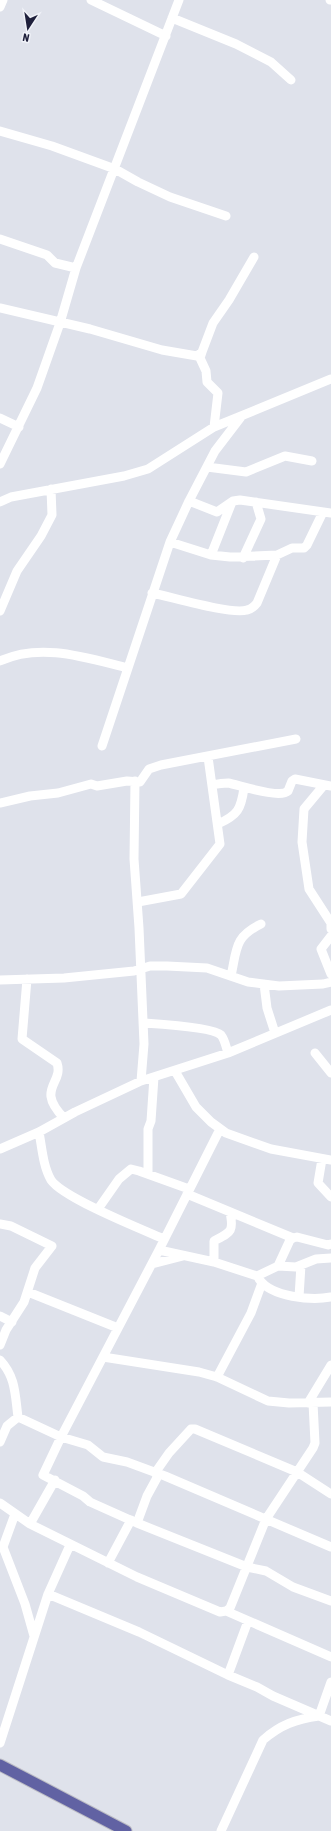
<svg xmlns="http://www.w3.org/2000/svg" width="331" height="1831" font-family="'Asap Condensed',sans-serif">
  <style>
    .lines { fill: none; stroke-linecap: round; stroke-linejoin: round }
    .major-casing { stroke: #bcbcc4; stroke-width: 13 }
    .minor { stroke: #fff; stroke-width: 9 }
    .major { stroke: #6162a3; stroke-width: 11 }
  </style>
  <rect width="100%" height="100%" fill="#dfe2eb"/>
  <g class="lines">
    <defs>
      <path id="major" d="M0,1765L126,1831"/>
    </defs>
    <use href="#major" class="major-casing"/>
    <path class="minor" d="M91,0L166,36
      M330,0H331
      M0,7L3,0
      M172,18L236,44L271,62L291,80
      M0,131L52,146L115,169L138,182L170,197L226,216
      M0,239L47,255L55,263L76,268
      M0,308L90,329L162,350L197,356L202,352L213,323L229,300L254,257
      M202,352L200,358L206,371L207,382L218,393L214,427
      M0,418L19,427
      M0,464L37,388L60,323L76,268L179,0
      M207,467L246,472L285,456L312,461
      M189,501L217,512L233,501L240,500L331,513
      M0,502L11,497L124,476L148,469L214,427L331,379
      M170,542L211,555L230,557L277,555L292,548H304L307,545L323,512
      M211,555L232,502
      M243,558L261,519L256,502
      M152,593C172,597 231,615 247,610C252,609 254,607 257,603L277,555
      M0,611L17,571L41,536L52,515L51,489
      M0,661C41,642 87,658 128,668
      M102,746L170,542L189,501L215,451L241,417
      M135,781L134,859L139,928L144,1044L141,1081
      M212,785C217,784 223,783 228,783C239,785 280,799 288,791L292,781L295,779L331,786
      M324,785L304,809L302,842L309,889L331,923V929
      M0,803L30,796L58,793L91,784L97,786L127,781L140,782L149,769L161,765L296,739
      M218,824C238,815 241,809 244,788
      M138,902L181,894L220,844L208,757
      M331,936L321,949L331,974
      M231,976C237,949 234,937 261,924
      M27,979L22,1039L57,1063C64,1084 35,1088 64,1118
      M0,980L64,978L134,971L150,966H167L207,968L248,982L279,986L323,984L331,982
      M264,984L267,1008L275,1033
      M143,1023C157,1024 213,1027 221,1035C225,1040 226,1047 228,1053
      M315,1053L331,1073
      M175,1071L196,1107L211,1122L226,1133L271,1149L331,1160
      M220,1129L159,1250L61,1437L43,1475L83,1496L90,1502L137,1523L247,1567L266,1571L293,1587L331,1601
      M39,1132C42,1148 43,1166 51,1180C63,1198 141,1229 164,1239
      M0,1149L39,1132L75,1112L141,1081L228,1053L331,1010
      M322,1159L318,1183L331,1197
      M148,1174V1129L151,1121L154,1077
      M187,1194L293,1238L297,1237L328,1245L331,1244
      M98,1209L119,1179L131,1169L139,1171L189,1189
      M0,1224L11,1226L52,1246L35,1268L24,1302L6,1330L0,1345
      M159,1250L214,1262L257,1276L278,1266L290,1240L293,1238
      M214,1262V1241C231,1232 234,1232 230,1212
      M152,1264L183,1256
      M278,1266L296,1267L316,1259L331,1258
      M259,1279C271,1297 312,1301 331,1297
      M28,1292L118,1328
      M299,1297L301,1265
      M0,1316L12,1322
      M103,1357L199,1372L217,1377L268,1401L289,1403L331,1402
      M0,1360C16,1377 15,1395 18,1417L7,1426L0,1442
      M217,1377L251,1313L262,1283
      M308,1403L331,1365
      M18,1417L61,1437L88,1445L103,1457L127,1462L165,1476L331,1547
      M155,1473L169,1453L191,1429H195L297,1472L331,1494
      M55,1480L30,1524L137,1577L220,1612L226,1611L331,1657
      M0,1503L30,1524
      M15,1514L3,1547L25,1604L34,1636
      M137,1523L147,1496L159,1474
      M108,1563L131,1520
      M48,1594L139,1632L228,1675L257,1687L273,1696L331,1721
      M226,1611L230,1608L266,1519L313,1448L315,1443L313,1403
      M228,1675L248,1621
      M319,1716L331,1682
      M0,1743L48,1594L70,1545
      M221,1831L263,1740C280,1725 296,1719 319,1716"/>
    <use href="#major" class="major"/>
  </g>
  <g transform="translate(28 28) rotate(192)" stroke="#f0f2f8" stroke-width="3" paint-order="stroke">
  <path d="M0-3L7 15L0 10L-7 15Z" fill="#1f203c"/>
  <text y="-6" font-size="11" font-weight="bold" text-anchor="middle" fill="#1f203c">N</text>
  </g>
</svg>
